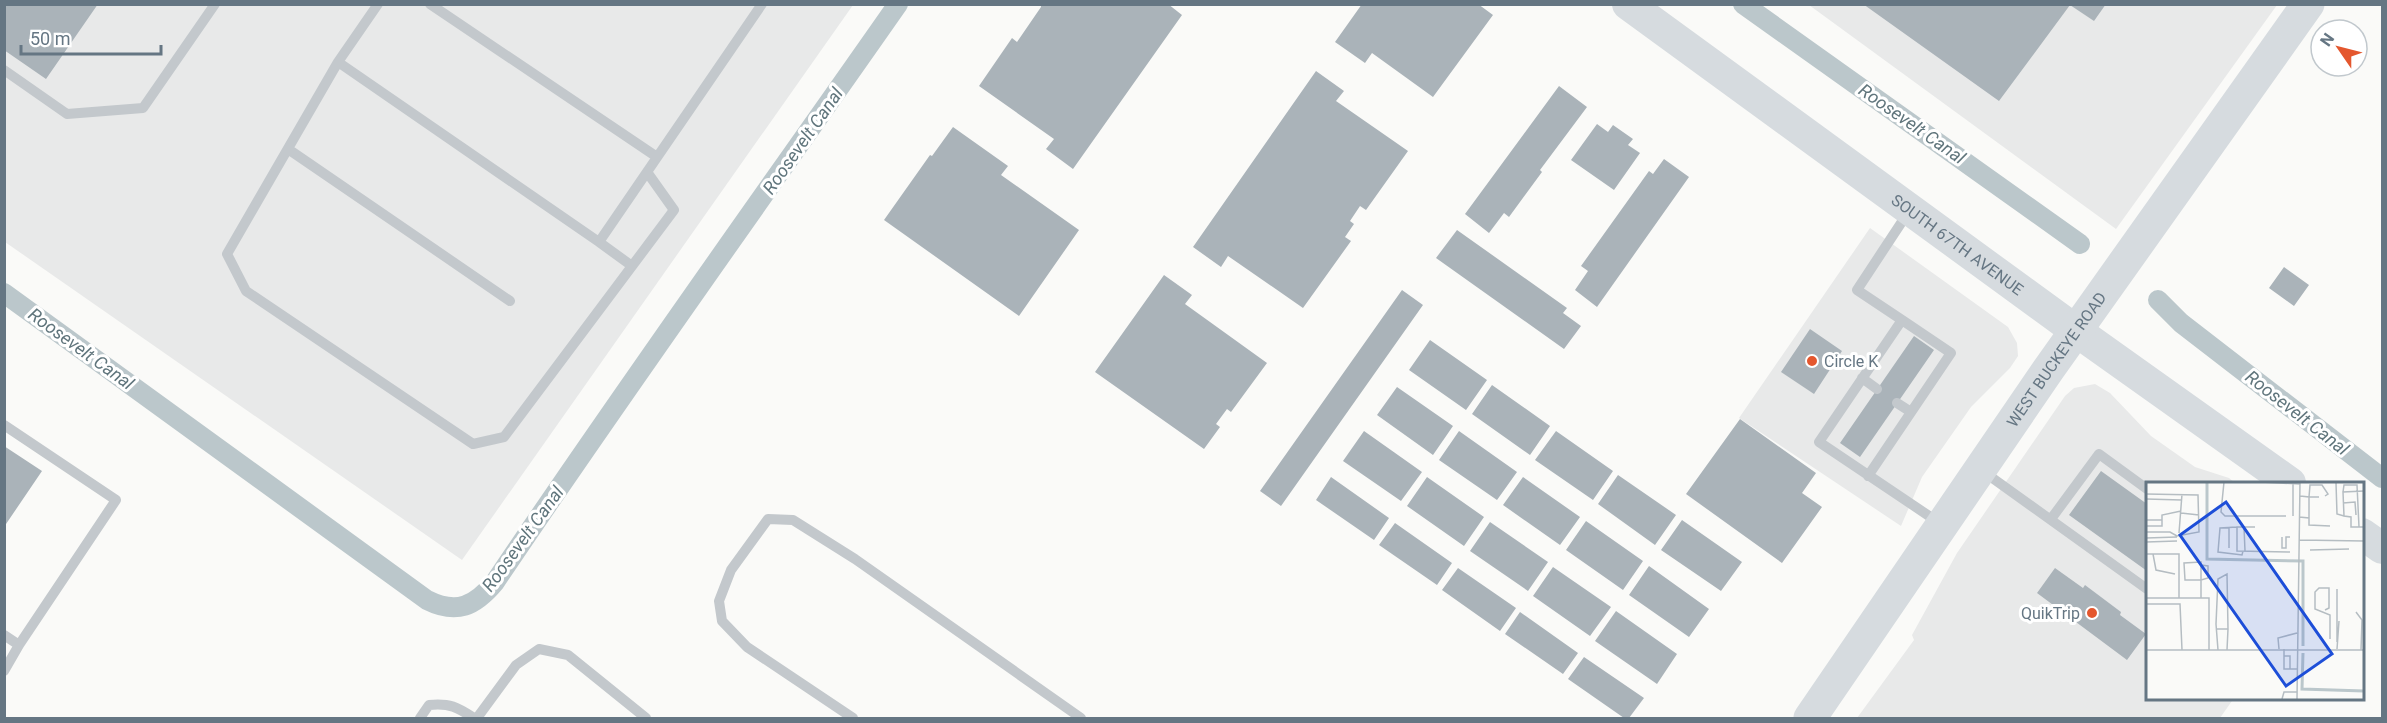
<svg xmlns="http://www.w3.org/2000/svg" width="2387" height="723" font-family="Roboto,sans-serif">
  <style>
    .built { fill: #e8e9e9 }
    .lines { fill: none; stroke-linecap: round; stroke-linejoin: round }
    .canal { stroke: #bbc7cb; stroke-width: 20 }
    .building { fill: #aab3b9 }
    .lane { stroke: #c3c8cc; stroke-width: 10 }
    .secondary { stroke: #d6dbdf; stroke-width: 32 }
    .primary { stroke: #d6dbdf; stroke-width: 33 }
    .poi-dot { fill: #e4572e; stroke: #fff; stroke-width: 2 }
    .labels { text-anchor: middle; stroke-width: 6; stroke-linejoin: round; paint-order: stroke }
    .street-label { font-size: 16px; fill: #657683; stroke: #fff }
    .poi-label { font-size: 16px; fill: #657683; stroke: #fff; text-anchor: start }
    .water-label { font-size: 18px; font-style: italic; fill: #60757c; stroke: #fff }
    .inset-river { fill: none; stroke: #bbc7cb; stroke-width: 3 }
    .inset-road { fill: none; stroke: #b5bdc2; stroke-width: 1.5 }
    .view { fill: #1d4ed8; fill-opacity: 0.15; stroke: #1d4ed8; stroke-width: 3 }
    .inset-edge { fill: none; stroke: #657683; stroke-width: 3 }
  </style>
  <rect width="100%" height="100%" fill="#fafaf8"/>
  <path class="built" d="M5,5H853L462,560L5,242Z
    M1809,5H2277L2116,229Z
    M1870,228L2008,327L2017,343L2018,356L2010,368L1971,407L1922,477L1901,526L1739,418Z
    M2095,384L2110,393L2151,436L2195,467L2229,478L2235,483H2147V698H2234L2220,718H1857L1914,640L1912,635L1957,553L2065,396L2074,388Z"/>
  <g class="lines">
    <path class="canal" d="M1743,4L2080,244
      M4,293L427,600C457,615 475,606 495,582C626,387 763,197 898,4
      M2158,300L2181,323L2382,478"/>
  </g>
  <path class="building" d="M4,4H98L46,79L4,50Z
    M1041,4L1147,6L1168,4L1182,15L1073,169L1046,149L1054,139L979,86L1012,38L1017,42L1041,7Z
    M1362,4H1478L1493,15L1433,97L1372,53L1365,63L1335,42Z
    M1863,4H2106L2094,21L2070,5L1999,101Z
    M1316,71L1344,91L1336,101L1408,151L1366,210L1360,206L1350,221L1354,224L1345,237L1351,241L1303,308L1228,256L1221,267L1193,247Z
    M1559,86L1587,107L1540,170L1542,172L1509,217L1504,213L1489,233L1465,214Z
    M1597,124L1608,132L1613,125L1633,139L1628,145L1640,153L1614,190L1571,160Z
    M953,127L1008,166L1001,175L1079,230L1019,316L884,220L930,155L932,156Z
    M1664,159L1689,177L1597,307L1575,290L1588,271L1581,266L1649,171L1653,174Z
    M1457,230L1567,308L1563,313L1581,326L1564,349L1436,258Z
    M2284,267L2309,285L2294,306L2269,288Z
    M1164,275L1192,295L1185,304L1267,363L1231,412L1227,409L1216,424L1220,427L1204,449L1095,372Z
    M1402,290L1423,305L1281,506L1260,491Z
    M1810,329L1842,351L1814,394L1781,372Z
    M1914,336L1934,350L1860,457L1840,443Z
    M1430,340L1487,380L1466,410L1409,370Z
    M1492,385L1550,426L1530,455L1472,414Z
    M1397,387L1453,426L1433,455L1377,415Z
    M1740,419L1816,473L1802,493L1822,507L1782,563L1686,494Z
    M1364,431L1422,472L1401,501L1343,461Z
    M1459,431L1517,472L1497,500L1439,460Z
    M1556,431L1613,471L1593,500L1535,460Z
    M4,446L42,471L4,527Z
    M2101,471L2147,504V571L2069,515Z
    M1618,475L1676,515L1655,545L1598,504Z
    M1331,477L1389,518L1374,540L1316,500Z
    M1427,477L1484,517L1464,546L1407,506Z
    M1523,477L1580,517L1560,545L1503,505Z
    M1682,520L1742,562L1721,591L1661,550Z
    M1586,521L1643,561L1623,590L1566,550Z
    M1490,522L1548,562L1528,591L1470,551Z
    M1395,523L1452,563L1437,585L1379,545Z
    M1649,566L1709,609L1689,637L1629,595Z
    M1553,567L1611,607L1590,636L1533,596Z
    M1458,568L1516,608L1500,631L1442,590Z
    M2055,568L2083,588L2085,585L2121,612L2120,615L2146,634L2127,660L2037,593Z
    M1616,611L1677,654L1657,684L1595,641Z
    M1520,612L1578,653L1563,674L1505,634Z
    M1584,657L1644,698L1629,718H1624L1568,679Z"/>
  <g class="lines">
    <path class="lane" d="M378,4L338,62L599,242L762,4
      M430,4L657,157
      M338,62L227,254L246,291L473,444L504,437L674,210L647,172
      M4,70L67,114L143,108L215,4
      M288,149L510,301
      M1909,211L1857,290L1902,320L1819,442L1938,522
      M599,242L632,266
      M1862,378L1877,389
      M1897,403L1911,412
      M4,425L116,500L19,645L4,671
      M1984,472L2147,589
      M1868,476L1951,353L1902,320
      M2051,519L2099,454L2147,489
      M4,635L19,645
      M420,718L429,705C450,703 457,707 474,718
      M477,718L516,665L539,649L568,655L646,718
      M853,718L747,647L722,621L719,601L731,570L768,519L793,520L855,559L1081,718"/>
    <g class="secondary">
      <path id="s1" d="M1628,4L2075,330L2290,483"/>
      <path d="M2362,534L2382,548"/>
    </g>
    <path class="primary" id="s2" d="M1810,718L2048,370L2308,4"/>
  </g>
  <g class="poi-dot">
    <circle cx="1812" cy="361" r="6"/>
    <circle cx="2092" cy="613" r="6"/>
  </g>
  <g class="labels">
    <g class="street-label">
      <text dy="6" stroke="none"><textPath href="#s1" startOffset="408">SOUTH 67TH AVENUE</textPath></text>
      <text dy="6" stroke="none"><textPath href="#s2" startOffset="435">WEST BUCKEYE ROAD</textPath></text>
    </g>
    <g class="poi-label">
      <text x="1824" y="367">Circle K</text>
      <text x="2080" y="619" text-anchor="end">QuikTrip</text>
    </g>
    <g class="water-label">
      <text transform="translate(1912 124) rotate(35)" y="6">Roosevelt Canal</text>
      <text transform="translate(803 141) rotate(-55)" y="6">Roosevelt Canal</text>
      <text transform="translate(81 349) rotate(36)" y="6">Roosevelt Canal</text>
      <text transform="translate(2297 413) rotate(38)" y="6">Roosevelt Canal</text>
      <text transform="translate(523 539) rotate(-54)" y="6">Roosevelt Canal</text>
    </g>
  </g>
  <g transform="translate(2146 482)">
    <rect width="218" height="218" fill="#fafaf8"/>
    <path class="inset-river" d="M61,0V77L157,79V164M157,171L156,207L218,209"/>
    <path class="inset-road" d="M78,0L75,30L79,34H140M115,0L154,2M190,1L191,32L198,34M218,9L197,10L198,34L205,35V45H218M197,10L198,3H211L213,45M0,12L52,13L53,50L31,54M154,14L163,15V36M173,15H163L164,3H176L182,12L179,14M0,17L36,18M197,21L209,20L210,33M35,31L53,33M147,34V1M153,35L163,36V43L184,44M0,38H16V33L35,29M0,44H16V38M83,45V66M91,45L74,46L72,70L96,73L97,69M98,45L99,69M109,45H91V69L144,70M0,50H24L31,54M33,51L36,12M136,55V66H140V55H144M0,56L31,55M153,58L218,59M0,60L31,59M164,68L203,67M0,72H33V116M7,72L10,88L29,92M55,83L62,84V96L55,98H39L38,81L55,80V116M0,116H63V168M0,122H34L36,168M179,128L183,126V106H173L169,110V127L184,133V157M210,130L216,138L215,168M71,147H82L81,92L72,97L70,142L72,168M191,160V107M133,167L132,156L151,151M138,167V187H151M191,167L193,139M0,168H218M81,168L82,147M138,174H144V187M136,217L138,210H151M151,217L154,0"/>
    <path class="view" d="M80,20L186,172L140,204L34,53Z"/>
    <rect width="218" height="218" class="inset-edge"/>
  </g>
  <rect width="2387" height="723" fill="none" stroke="#657683" stroke-width="12"/>
  <g transform="translate(2339 48) rotate(305)"><circle r="28" fill="#ffffff" stroke="#c1c8cd" stroke-width="1.5"/>
  <path d="M0-4.5L10 22L0 15L-10 22Z" fill="#e4572e"/>
  <text y="-9" font-size="16" font-weight="bold" text-anchor="middle" fill="#657683">N</text>
  </g>
  <path d="M21 45v9h140v-9" fill="none" stroke="#657683" stroke-width="3"/>
  <text x="30" y="45" font-size="18" fill="#657683" stroke="#ffffff" stroke-width="4.5" paint-order="stroke">50 m</text>
</svg>
